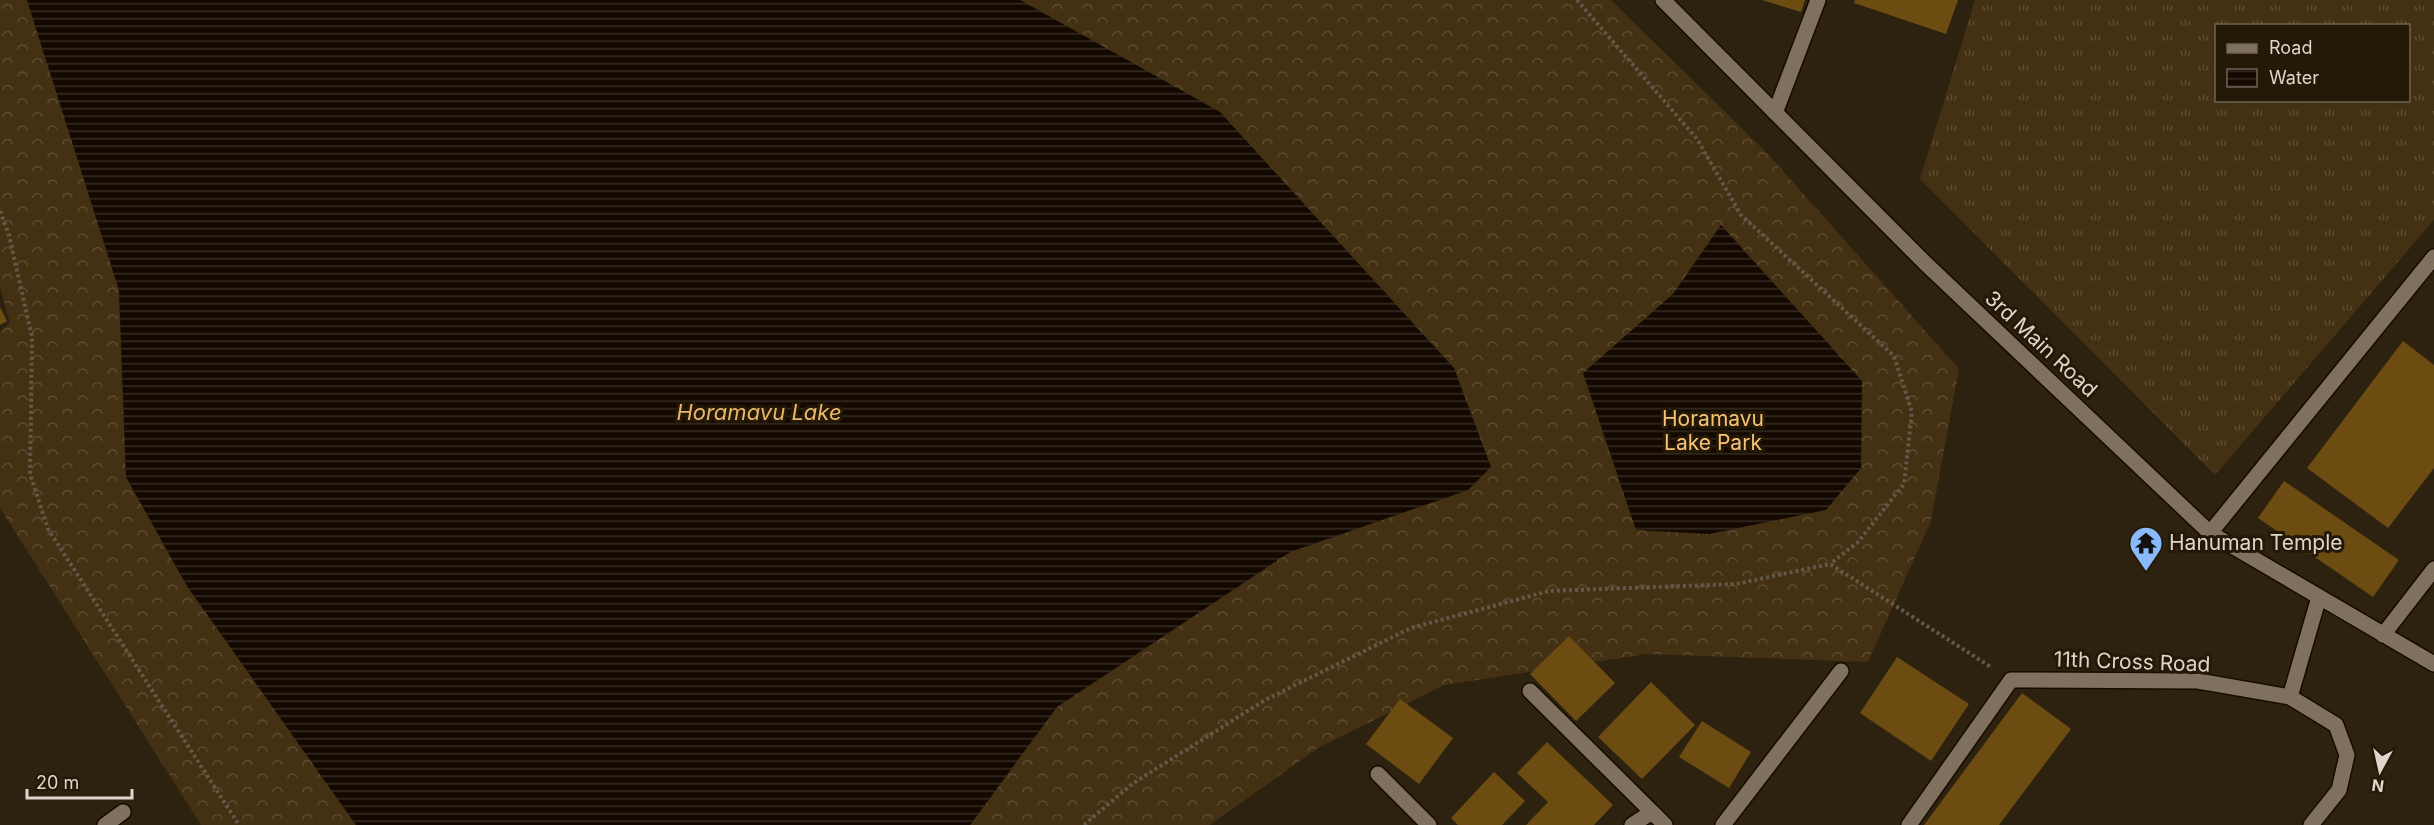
<svg xmlns="http://www.w3.org/2000/svg" width="2434" height="825" font-family="Inter,sans-serif">
  <style>
    .grass { fill: url(#grass-tufts); fill-rule: evenodd }
    .forest { fill: url(#forest-crowns) }
    .water { fill: url(#water-rules) }
    .building { fill: #6d4c12 }
    .lines { fill: none; stroke-linecap: round; stroke-linejoin: round }
    .minor-casing { stroke: #150b00; stroke-width: 18 }
    .path { stroke: #635849; stroke-width: 4; stroke-dasharray: 3 3; stroke-linecap: butt }
    .minor { stroke: #7f715d; stroke-width: 15 }
    .labels { text-anchor: middle; stroke-width: 6; stroke-linejoin: round; paint-order: stroke }
    .street-label { font-size: 21px; fill: #ded6cb; stroke: #241807 }
    .park-label { font-size: 21px; fill: #f7c274; stroke: #241807 }
    .poi-label { font-size: 21px; fill: #ded6cb; stroke: #241807; text-anchor: start }
    .water-label { font-size: 22px; font-style: italic; fill: #eab668; stroke: #241807 }
  </style>
  <defs>
    <pattern id="grass-tufts" width="24" height="20" patternUnits="userSpaceOnUse" patternTransform="scale(1.5)"><rect width="24" height="20" fill="#443012"/><path d="M3 7l-1-3M5 7V3M7 7l1-3M15 17l-1-3M17 17v-4M19 17l1-3" fill="none" stroke="#5f4d33"/></pattern>
    <pattern id="forest-crowns" width="20" height="18" patternUnits="userSpaceOnUse" patternTransform="scale(1.5)"><rect width="20" height="18" fill="#443012"/><path d="M2 6a3 3 0 1 1 6 0M12 15a3 3 0 1 1 6 0" fill="none" stroke="#5f4d33"/></pattern>
    <pattern id="water-rules" width="6" height="5" patternUnits="userSpaceOnUse" patternTransform="scale(1.5)"><rect width="6" height="5" fill="#130900"/><path d="M0 2.5h6" fill="none" stroke="#352c24"/></pattern>
  </defs>
  <rect width="100%" height="100%" fill="#2d2210"/>
  <path class="grass" d="M1975,0H2434V220L2215,475L1920,179ZM2216,26H2408V100H2216Z"/>
  <path class="forest" d="M0,0H27L119,290L126,477L187,586L356,825H201L0,508V332L10,323L0,287Z
    M1020,0H1611L1768,154L1959,369L1931,521L1868,662L1647,654L1444,685L1318,748L1210,825H970L1057,707L1290,552L1468,490L1220,112Z"/>
  <path class="water" d="M27,0H1020L1220,112L1454,368L1491,467L1468,490L1290,552L1057,707L970,825H356L187,586L126,477L119,290Z
    M1721,225L1862,381L1861,468L1826,510L1709,534L1636,530L1583,373L1673,294Z"/>
  <path class="building" d="M1762,0H1805L1801,12Z
    M1855,0H1958L1946,34L1854,3Z
    M0,307L7,321L0,325Z
    M2403,341L2434,365V468L2388,528L2307,468Z
    M2284,481L2399,560L2373,597L2258,518Z
    M1569,636L1615,683L1576,721L1530,674Z
    M1897,657L1969,704L1931,761L1860,713Z
    M1651,682L1695,725L1642,779L1598,737Z
    M2022,693L2071,729L1999,825H1924Z
    M1400,699L1453,738L1419,784L1366,744Z
    M1702,721L1751,752L1729,788L1679,757Z
    M1547,742L1613,805L1594,825H1526L1548,802L1517,773Z
    M1494,772L1525,801L1502,825H1458L1451,818Z"/>
  <g class="lines">
    <defs>
      <path id="minor" d="M1663,0L1925,263L2210,533L2434,664
        M1775,113L1818,0
        M2210,533L2434,257
        M2383,635L2434,569
        M1530,691L1652,812
        M2290,697L2336,725L2347,755L2339,790L2311,825
        M1378,774L1429,825
        M105,825L123,812
        M1632,825L1652,812L1665,825
        M1723,825L1841,671
        M1909,825L2011,680L2198,681L2290,697L2319,597"/>
    </defs>
    <use href="#minor" class="minor-casing"/>
    <path class="path" d="M1577,0L1697,139L1741,215L1894,356L1912,412L1904,484L1858,542L1830,564
      M0,211L9,235L32,337L30,474L48,529L239,825
      M1084,825L1132,784L1265,700L1411,628L1549,591L1736,584L1830,564L1991,667"/>
    <use href="#minor" class="minor"/>
  </g>
  <defs>
    <symbol id="temple-pin" viewBox="-11 -11 22 30"><path d="M0 17L-7.5 6A9.5 9.5 0 1 1 7.5 6Z" fill="#89bafc" stroke="#241807"/><path d="M0-6L5-2H3V0L6.5 2.5H4V6H1.5V3h-3V6H-4V2.5H-6.5L-3 0V-2H-5Z" fill="#111"/></symbol>
  </defs>
  <g fill-rule="evenodd">
    <use href="#temple-pin" x="2127" y="524" width="38" height="52"/>
  </g>
  <g class="labels">
    <g class="street-label">
      <text transform="translate(2041 344) rotate(43)" y="7">3rd Main Road</text>
      <text transform="translate(2132 662) rotate(2)" y="7">11th Cross Road</text>
    </g>
    <g class="park-label">
      <text x="1713" y="426">Horamavu<tspan x="1713" dy="24">Lake Park</tspan></text>
    </g>
    <g class="poi-label">
      <text x="2169" y="550">Hanuman Temple</text>
    </g>
    <g class="water-label">
      <text x="759" y="420">Horamavu Lake</text>
    </g>
  </g>
  <rect x="2215" y="24" width="195" height="78" fill="#241807" stroke="#6e6455" stroke-width="1.5"/>
  <rect x="2227" y="44" width="30" height="9" fill="#7f715d" stroke="#6e6455" stroke-width="1.5"/>
  <text x="2269" y="54" font-size="18" fill="#ded6cb">Road</text>
  <rect x="2227" y="69" width="30" height="18" fill="url(#water-rules)" stroke="#6e6455" stroke-width="1.5"/>
  <text x="2269" y="84" font-size="18" fill="#ded6cb">Water</text>
  <g transform="translate(2380 771) rotate(188)" stroke="#241807" stroke-width="4.5" paint-order="stroke">
  <path d="M0-4.5L10 22L0 15L-10 22Z" fill="#ded6cb"/>
  <text y="-9" font-size="16" font-weight="bold" text-anchor="middle" fill="#ded6cb">N</text>
  </g>
  <path d="M27 789v9h105v-9" fill="none" stroke="#ded6cb" stroke-width="3"/>
  <text x="36" y="789" font-size="18" fill="#ded6cb" stroke="#241807" stroke-width="4.5" paint-order="stroke">20 m</text>
</svg>
